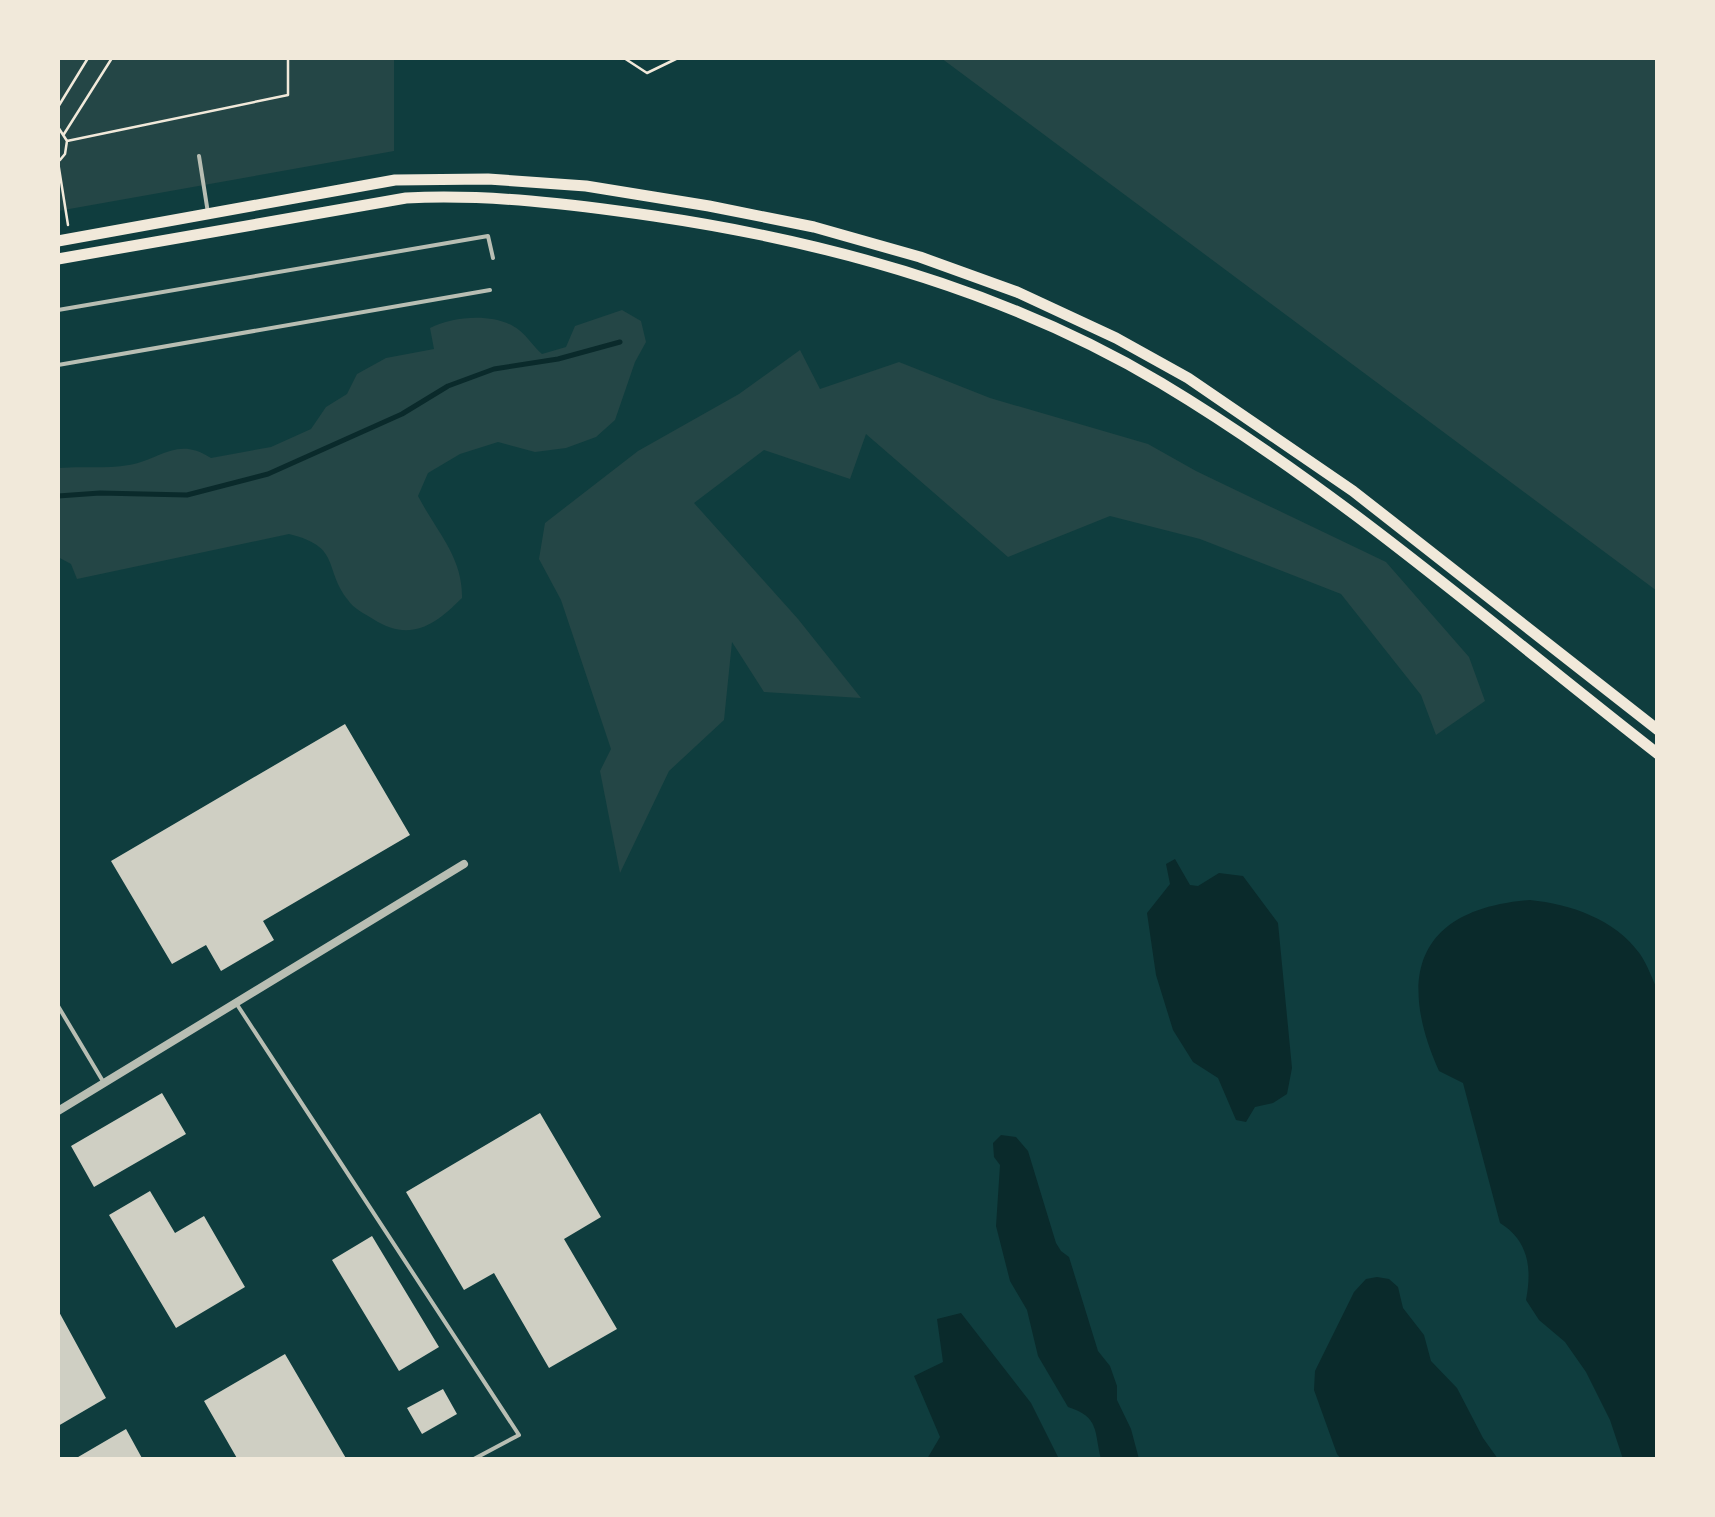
<svg xmlns="http://www.w3.org/2000/svg" width="1715" height="1517" font-family="'Nunito Sans',sans-serif">
  <style>
    .green { fill: #244646 }
    .water { fill: #0a2a2b }
    .lines { fill: none; stroke-linecap: round; stroke-linejoin: round }
    .stream { stroke: #0a2a2b; stroke-width: 5 }
    .building { fill: #cfcfc3 }
    .path { stroke: #f1e9da; stroke-width: 2.5 }
    .service { stroke: #b8beb3; stroke-width: 4 }
    .minor { stroke: #b8beb3; stroke-width: 8 }
    .primary { stroke: #f1e9da; stroke-width: 11 }
  </style>
  <rect width="100%" height="100%" fill="#0f3d3e"/>
  <path class="green" d="M58,58H394V151L58,211Z
    M941,58H1657V591Z
    M622,310L641,321L646,342L635,362L615,420L596,437L566,448L535,452L498,442L460,454L428,473L418,496C436,531 463,557 462,598C435,625 410,643 373,619C365,614 353,608 348,600C323,568 342,547 289,534L77,579L71,564L58,557V468C81,466 106,469 129,465C162,459 177,436 211,458L271,447L311,429L326,407L347,394L357,374L386,358L434,349L430,328C454,316 496,312 519,330C527,336 534,347 542,354L566,347L575,326Z
    M800,350L820,389L899,362L990,398L1148,444L1196,471L1386,562L1469,657L1485,701L1436,735L1421,695L1341,594L1200,539L1110,516L1008,557L866,434L850,479L764,450L694,503L798,619L861,698L764,692L732,642L724,720L669,771L620,873L600,771L611,749L561,600L539,559L545,523L638,451L739,394Z"/>
  <path class="water" d="M1175,859L1190,885L1198,886L1219,873L1243,876L1278,923L1292,1068L1287,1094L1273,1103L1255,1107L1246,1122L1236,1120L1218,1078L1193,1062L1173,1030L1156,975L1147,913L1170,884L1166,864Z
    M1530,900C1570,904 1615,919 1640,954C1647,964 1652,978 1657,989V1459H1623L1610,1420L1586,1372L1565,1342L1539,1320L1526,1300C1532,1269 1529,1241 1500,1223L1463,1083L1439,1071C1396,975 1418,909 1530,900Z
    M1001,1135L1016,1137L1028,1151L1056,1243L1061,1251L1069,1257L1098,1351L1110,1366L1117,1386V1400L1131,1429L1139,1459H1101C1094,1432 1100,1417 1068,1407L1038,1356L1027,1310L1010,1281L996,1226L1000,1165L994,1157L993,1143Z
    M1377,1277L1389,1279L1398,1287L1403,1308L1424,1335L1431,1361L1457,1388L1483,1438L1498,1459L1342,1460L1337,1454L1314,1390L1315,1371L1354,1292L1366,1279Z
    M961,1313L1031,1403L1059,1459H927L940,1437L914,1376L943,1362L937,1319Z"/>
  <g class="lines">
    <path class="stream" d="M58,496L100,493L187,495L268,474L402,414L448,386L494,369L558,359L620,342"/>
  </g>
  <path class="building" d="M345,724L410,835L263,921L274,940L221,971L206,945L172,964L111,861Z
    M162,1093L186,1134L94,1187L71,1146Z
    M540,1113L601,1217L564,1239L617,1329L549,1368L494,1273L464,1290L406,1192Z
    M150,1191L175,1233L204,1216L245,1287L176,1328L109,1215Z
    M372,1236L439,1347L399,1371L332,1260Z
    M58,1310L106,1398L58,1426Z
    M285,1354L347,1460H238L204,1401Z
    M443,1389L457,1414L422,1434L407,1408Z
    M126,1429L143,1460H73Z"/>
  <g class="lines">
    <path class="path" d="M624,58L647,73L678,58
      M58,107L88,58
      M58,127L67,141L65,154L60,160
      M64,134L112,58
      M67,141L288,95V58
      M58,162L68,225"/>
    <path class="service" d="M199,156L208,213
      M58,310L488,236L493,258
      M58,365L490,290
      M236,1003L519,1435L472,1460
      M58,1006L104,1083"/>
    <path class="minor" d="M58,1111L464,864"/>
    <path class="primary" d="M58,241L395,180L488,179L586,186L709,206L814,227L920,257L1017,292L1116,338L1188,378L1353,491L1658,730
      M58,259L406,198C490,194 571,204 654,216C830,242 1007,291 1161,383C1338,489 1495,627 1658,754"/>
  </g>
  <rect width="1715" height="1517" fill="none" stroke="#f1e9da" stroke-width="120"/>
</svg>
